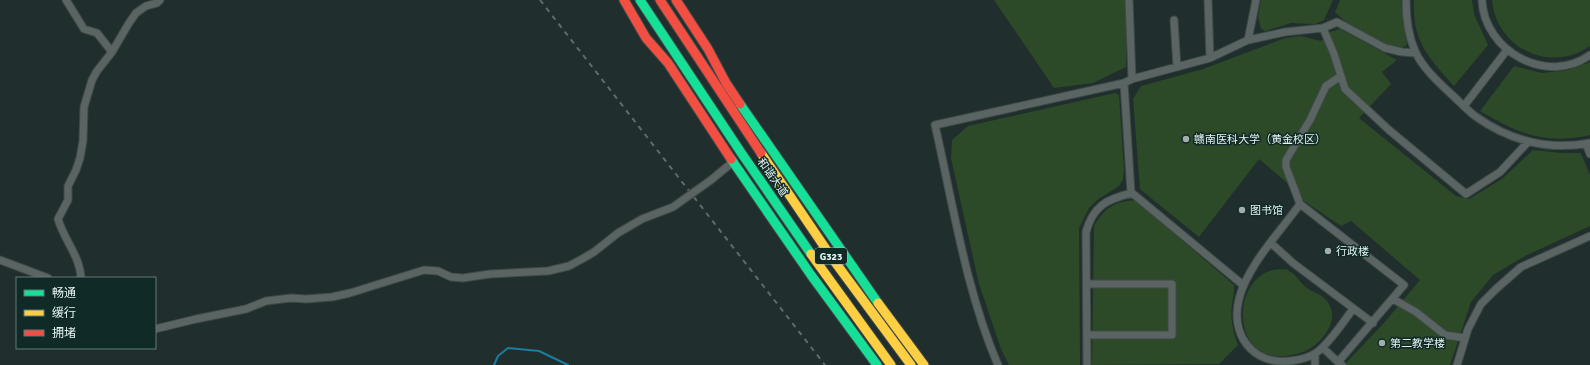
<svg xmlns="http://www.w3.org/2000/svg" width="1590" height="365" font-family="Signika,'Noto Sans SC',sans-serif">
  <style>
    .green { fill: #2c4a27 }
    .lines { fill: none; stroke-linecap: round; stroke-linejoin: round }
    .stream { stroke: #1b7da0; stroke-width: 2 }
    .street-casing { stroke: #3e4a48; stroke-width: 9 }
    .fast-casing { stroke: #3e4a48; stroke-width: 11 }
    .slow-casing { stroke: #3e4a48; stroke-width: 11 }
    .jam-casing { stroke: #3e4a48; stroke-width: 11 }
    .street { stroke: #5a6463; stroke-width: 7 }
    .fast { stroke: #16e098; stroke-width: 9 }
    .slow { stroke: #ffcf43; stroke-width: 9 }
    .jam { stroke: #f24e42; stroke-width: 9 }
    .rail { stroke: #616b69; stroke-width: 2; stroke-dasharray: 5 5; stroke-linecap: butt }
    .street-bridge-casing { stroke: #3e4a48; stroke-width: 9; stroke-linecap: butt }
    .street-bridge { stroke: #5a6463; stroke-width: 7 }
    .poi-dot { fill: #a0afac; stroke: #102a27; stroke-width: 1.5 }
    .labels { text-anchor: middle; stroke-width: 3; stroke-linejoin: round; paint-order: stroke }
    .shield { fill: #102a27; stroke: #a5b7b4; stroke-width: 1 }
    .shield-label { font-size: 10px; font-weight: bold; fill: #e5f4f1 }
    .poi-label { font-size: 11px; fill: #e5f4f1; stroke: #102a27; text-anchor: start }
    .street-label { font-size: 11px; fill: #e5f4f1; stroke: #102a27 }
  </style>
  <rect width="100%" height="100%" fill="#202e2d"/>
  <path class="green" d="M994,0H1126V67L1093,83L1054,88Z
    M1261,0H1333L1324,20L1315,24L1291,23L1265,31L1261,29L1258,17Z
    M1340,0H1401L1407,45L1399,49C1381,44 1348,26 1335,12Z
    M1414,0H1472L1474,14L1488,45L1454,86C1428,57 1412,41 1414,0Z
    M1492,0H1590V46C1550,74 1496,48 1492,0Z
    M1340,29L1397,60L1382,72L1391,84L1359,118L1456,196L1469,199L1502,179L1533,150L1562,153H1581L1590,175V226L1525,256L1493,275L1471,302L1450,365H1344L1383,324L1420,280L1351,221L1341,226L1304,201L1286,182L1259,159L1199,237L1140,189L1133,99L1141,86L1203,69L1285,38L1301,36L1321,41L1330,32Z
    M1590,62V135C1544,145 1519,134 1480,111L1514,66L1542,73L1568,70Z
    M1115,93L1119,95L1124,170L1123,179L1119,186L1097,200L1089,208L1079,228L1080,365H1009L1001,349L979,284L951,158L952,140L968,126Z
    M1135,200L1234,285C1235,292 1233,297 1232,304C1230,318 1233,332 1238,345L1219,364L1092,365L1094,226C1105,207 1114,202 1135,200Z
    M1286,269C1299,276 1296,279 1306,287C1311,292 1319,293 1324,298C1342,315 1327,337 1311,348C1302,353 1294,355 1285,356C1231,361 1231,280 1273,270C1277,269 1282,270 1286,269Z"/>
  <g class="lines">
    <path class="stream" d="M494,365L498,356L508,348L539,351L568,365"/>
    <defs>
      <path id="street" d="M66,0L84,29L97,33L112,52
        M1129,0L1132,79
        M1208,0L1210,58
        M1406,0C1406,17 1408,35 1415,51C1422,67 1437,81 1450,93C1458,100 1466,109 1475,116C1510,141 1547,151 1590,143
        M1482,0C1484,51 1547,86 1590,55
        M1174,20L1177,67
        M1323,28L1334,54L1345,89L1389,130L1466,194L1500,172L1528,142
        M1248,40L1285,32L1323,28L1337,22L1385,48L1402,52L1416,53
        M1341,76L1326,86L1310,120L1286,160V167L1300,204C1280,232 1247,266 1239,299C1230,334 1252,365 1290,361C1299,360 1308,358 1316,353C1330,343 1343,322 1353,309
        M1124,83L1131,193
        M1464,106L1507,50
        M1586,144L1590,154
        M711,180L734,161
        M1300,204L1404,285L1338,362L1342,365
        M1271,243L1293,263L1373,323
        M0,260L48,278
        M81,278C80,256 64,240 58,219L68,200V186L76,170L80,158L83,141L84,107L92,80L97,71L112,52L129,23L136,13L146,6L157,3L160,0
        M1087,284H1172V335H1087
        M1393,299L1416,312L1445,335L1465,338
        M155,329L196,319L246,309L266,301L291,298L306,299L332,297L350,293L424,270L438,271L451,277L463,278L490,274L548,271L569,266L582,259L594,252L618,233L642,219L673,207
        M1323,348L1338,362
        M998,365C966,291 953,204 935,125L1124,83L1132,79L1210,58L1248,40L1256,0
        M1087,365L1086,232C1093,206 1107,199 1132,193L1243,285
        M1315,365V354
        M1457,365L1468,329L1481,304L1496,289L1521,267L1590,236"/>
      <path id="fast" d="M640,0L742,154L811,254
        M740,104L878,303
        M731,159L811,275L877,365"/>
      <path id="slow" d="M761,153L832,258L911,365
        M811,254L891,365
        M878,303L924,365"/>
      <path id="jam" d="M624,0L646,38L668,63L731,159
        M660,0L761,153
        M676,0L708,49L726,83L740,104"/>
    </defs>
    <use href="#street" class="street-casing"/>
    <use href="#fast" class="fast-casing"/>
    <use href="#slow" class="slow-casing"/>
    <use href="#jam" class="jam-casing"/>
    <use href="#street" class="street"/>
    <use href="#fast" class="fast"/>
    <use href="#slow" class="slow"/>
    <use href="#jam" class="jam"/>
    <path class="rail" d="M540,0L825,365"/>
    <defs>
      <path id="street-bridge" d="M673,207L711,180"/>
    </defs>
    <use href="#street-bridge" class="street-bridge-casing"/>
    <use href="#street-bridge" class="street-bridge"/>
  </g>
  <g class="poi-dot">
    <circle cx="1186" cy="139" r="4"/>
    <circle cx="1242" cy="210" r="4"/>
    <circle cx="1328" cy="251" r="4"/>
    <circle cx="1382" cy="343" r="4"/>
  </g>
  <g class="labels">
    <rect class="shield" x="815" y="248" width="32" height="16" rx="3"/>
    <g class="shield-label">
      <text x="831" y="260">G323</text>
    </g>
    <g class="poi-label">
      <text x="1194" y="143">赣南医科大学（黄金校区）</text>
      <text x="1250" y="214">图书馆</text>
      <text x="1336" y="255">行政楼</text>
      <text x="1390" y="347">第二教学楼</text>
    </g>
    <g class="street-label">
      <text transform="translate(773 177) rotate(55)" y="4">和谐大道</text>
    </g>
  </g>
  <rect x="16" y="277" width="140" height="72" fill="#102a27" stroke="#657b78"/>
  <rect x="24" y="290" width="20" height="6" fill="#16e098" stroke="#657b78"/>
  <text x="52" y="297" font-size="12" fill="#e5f4f1">畅通</text>
  <rect x="24" y="310" width="20" height="6" fill="#ffcf43" stroke="#657b78"/>
  <text x="52" y="317" font-size="12" fill="#e5f4f1">缓行</text>
  <rect x="24" y="330" width="20" height="6" fill="#f24e42" stroke="#657b78"/>
  <text x="52" y="337" font-size="12" fill="#e5f4f1">拥堵</text>
</svg>
